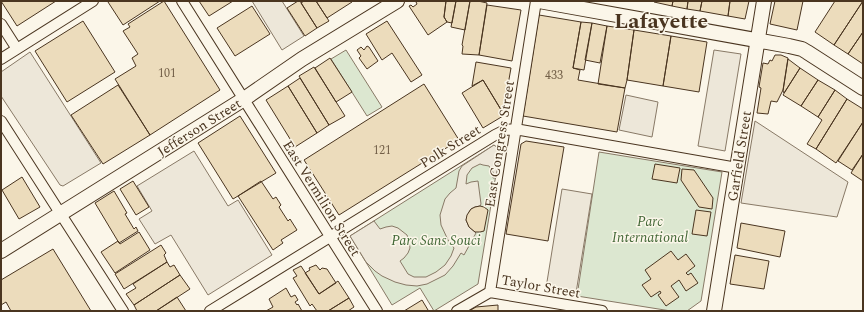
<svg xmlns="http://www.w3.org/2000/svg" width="864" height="312" font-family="Spectral,serif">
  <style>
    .green { fill: #dce7d0; stroke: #887966 }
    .parking { fill: #ede7d9; stroke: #887966 }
    .building { fill: #ecdcbc; stroke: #4a3520 }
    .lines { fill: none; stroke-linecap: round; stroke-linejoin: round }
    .street-casing { stroke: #4a3520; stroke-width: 12 }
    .secondary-casing { stroke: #4a3520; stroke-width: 16 }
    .street { stroke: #fbf6e9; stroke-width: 10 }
    .secondary { stroke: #fbf6e9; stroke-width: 14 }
    .labels { text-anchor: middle; stroke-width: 3; stroke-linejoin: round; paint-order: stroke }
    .number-label { font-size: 12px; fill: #725f47 }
    .street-label { font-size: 14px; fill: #4a3520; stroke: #fbf6e9 }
    .park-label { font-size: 14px; font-style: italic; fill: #436837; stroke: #fbf6e9 }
    .town-label { font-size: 22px; font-weight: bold; fill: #4a3520; stroke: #fbf6e9 }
  </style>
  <rect width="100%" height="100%" fill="#fbf6e9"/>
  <path class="green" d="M346,50L382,107L367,116L331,59Z
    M494,145L500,150L478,284L434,311L420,288L392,305L350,236Z
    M599,152L722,172L701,301L687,311H671L577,296Z"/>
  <path class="parking" d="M252,1H282L304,36L282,50Z
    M714,50L741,54L725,151L698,146Z
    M30,52L101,163L63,186L60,185L1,96V72Z
    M626,95L658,102L652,137L619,130Z
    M755,121L848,182L837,217L741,203Z
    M494,145L500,150L496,178H493V172L489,166L483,165L480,164L472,168L467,175L466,184L471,182L478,181L481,204L480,206L475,207L471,209L469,212L466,220L469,227L475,232L476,233L464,255L461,253L453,266L445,275L427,284L417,286L406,285L395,282L382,276L375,271L366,262L350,236L374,221L380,229L386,227L392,226L398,228L407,235L409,241L410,248L408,253L404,258L400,261L408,274L414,277H426L436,272L445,265L451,256L454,248L448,240L441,225L440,215L445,199L450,193L456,188L459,171L462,166Z
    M194,151L228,206L238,200L272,255L208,295L171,235L155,244L139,219L152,211L137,186Z
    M562,189L592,194L576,293L546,288Z"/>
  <path class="building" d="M1,1H56L17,26Z
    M110,1H160L123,25L108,2Z
    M164,1L220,90L150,135L115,79L136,66L132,58L138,54L123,31L130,27L128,24Z
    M199,1H233L209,16Z
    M298,1H300L317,28L305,36L287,8Z
    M304,1H316L329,21L317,28L301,3Z
    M316,1H352V2L327,18Z
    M419,1H446L444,17L447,22L428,35L409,6L411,5L413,7L417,4L416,2Z
    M446,1H456L452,23L447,22L444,17Z
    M456,1H470L465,30L451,27Z
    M470,1H478L487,3L479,55L462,54L463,46L462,45Z
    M654,1H673L672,6L654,2Z
    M673,1H688L687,9L672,6Z
    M688,1H702L700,11L687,9Z
    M702,1H730L728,16L700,11Z
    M730,1H749L745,19L728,16Z
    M775,1H803L797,30L770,24Z
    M835,1H863L834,45L815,32Z
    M863,1V32L848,54L834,45Z
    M487,5L521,10L512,61L479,55Z
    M252,6L270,34L235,56L217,28Z
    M539,15L581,22L573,68L580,70L578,80L625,88L617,132L523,116Z
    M83,21L115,72L67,102L35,51Z
    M387,21L422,75L411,82L392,53L382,60L366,34Z
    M581,22L592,23L584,70L573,68Z
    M592,23L607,26L600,63L585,60Z
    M607,26L634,30L627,80L625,88L598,84Z
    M634,30L671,36L663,86L627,80Z
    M863,32V64L848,54Z
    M671,36L707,42L699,92L663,86Z
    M367,46L369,47L378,61L367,69L359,58L361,56L357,50L361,47L364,50Z
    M775,55H781L788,58L783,90L777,102L771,101L768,114L757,113L761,88L759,87L763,63L768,64L770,60L772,61Z
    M330,58L352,92L336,102L315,68Z
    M788,59L800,68L784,93L783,91Z
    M476,62L511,68L503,113L483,80L472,86Z
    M314,67L345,116L329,125L299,76Z
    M800,68L818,80L801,106L783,95Z
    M300,78L329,125L317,133L288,86Z
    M483,80L503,113V116L483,128L462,93Z
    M818,80L835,90L818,117L801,106Z
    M424,84L459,140L339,215L304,160Z
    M118,85L150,135L103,164L71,115Z
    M288,86L317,133L295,147L266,100Z
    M835,90L847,99L816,149L807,144L822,120L818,117Z
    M847,99L863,109V122L836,163L816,149Z
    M240,116L276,173L233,199L198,143Z
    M863,122V154L852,170L838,161Z
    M526,141L564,147L548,241L506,234L521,144Z
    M863,154V181L851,173Z
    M655,164L680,168L677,183L652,179Z
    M682,169L694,170L713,198L712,209L699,207L681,180Z
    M22,177L40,207L19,219L2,190Z
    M133,181L149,207L136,215L120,189Z
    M261,181L273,199L276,197L281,205L279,207L288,221L290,219L297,230L281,240L283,243L273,250L238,196Z
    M114,191L127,213L125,214L134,229L136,227L138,231L119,243L95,203Z
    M480,206L484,207L488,210L484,231L480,232H475L469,227L466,220L467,215L471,209L475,207Z
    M696,210L711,212L707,236L692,234Z
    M741,223L785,231L780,257L737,248Z
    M139,232L150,250L115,273L101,252L118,241L120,244Z
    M161,245L166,253L164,255L167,262L124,289L115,274Z
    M53,249L91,311H11L6,302L1,305V280Z
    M671,251L678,260L686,254L695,266L686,273L688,275L691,273L698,283L686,291L679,280L671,286L679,297L666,306L658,295L661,293L660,291L651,297L642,285L651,279L645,270Z
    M735,255L769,261L764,289L730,284Z
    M167,262L170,267L174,265L180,275L134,305L126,294L136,288L133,284Z
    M316,265L320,270L322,268L327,269L336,283L319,294L305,273L310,270L309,268Z
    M301,266L319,294L338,281L349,298L328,311H317L312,304L310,306L293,278L297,276L293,270Z
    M180,275L190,289L156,311H137L134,305Z
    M286,288L291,297L295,295L298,300L295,302L297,305L298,304L302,311H266L273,307L269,299Z
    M177,297L186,311H156Z
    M349,298L354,307L348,311H328Z
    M422,300L428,310L426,311H404Z
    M498,305V311H469L476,307Z"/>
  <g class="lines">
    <defs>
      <path id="street" d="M182,1L377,311
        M1,24L17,49
        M1,59L93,1
        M1,121L123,311
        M490,292L536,1
        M210,311L495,135L505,130L515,129L737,168
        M457,311L490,292L602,311"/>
      <path id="secondary" d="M539,1L789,46L802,49L807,52L863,88
        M1,251L244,99L302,59L397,1
        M714,311L764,1"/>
    </defs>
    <use href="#street" class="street-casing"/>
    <use href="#secondary" class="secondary-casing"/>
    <use href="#street" class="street"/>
    <use href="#secondary" class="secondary"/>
  </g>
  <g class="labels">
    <g class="number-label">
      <text x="167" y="77">101</text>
      <text x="554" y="79">433</text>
      <text x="382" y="154">121</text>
    </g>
    <g class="street-label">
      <text transform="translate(199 127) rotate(-32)" y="5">Jefferson Street</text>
      <text transform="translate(499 144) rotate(-81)" y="5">East Congress Street</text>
      <text transform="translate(450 146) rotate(-32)" y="5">Polk Street</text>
      <text transform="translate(739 156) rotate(-81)" y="5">Garfield Street</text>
      <text transform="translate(322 198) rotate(58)" y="5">East Vermilion Street</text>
      <text transform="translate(541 286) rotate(10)" y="5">Taylor Street</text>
    </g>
    <g class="park-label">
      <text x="650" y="226">Parc<tspan x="650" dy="16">International</tspan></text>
      <text x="436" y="245">Parc Sans Souci</text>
    </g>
    <g class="town-label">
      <text x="661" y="28">Lafayette</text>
    </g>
  </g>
  <rect width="864" height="312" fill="none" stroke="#4a3520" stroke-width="4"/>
</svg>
